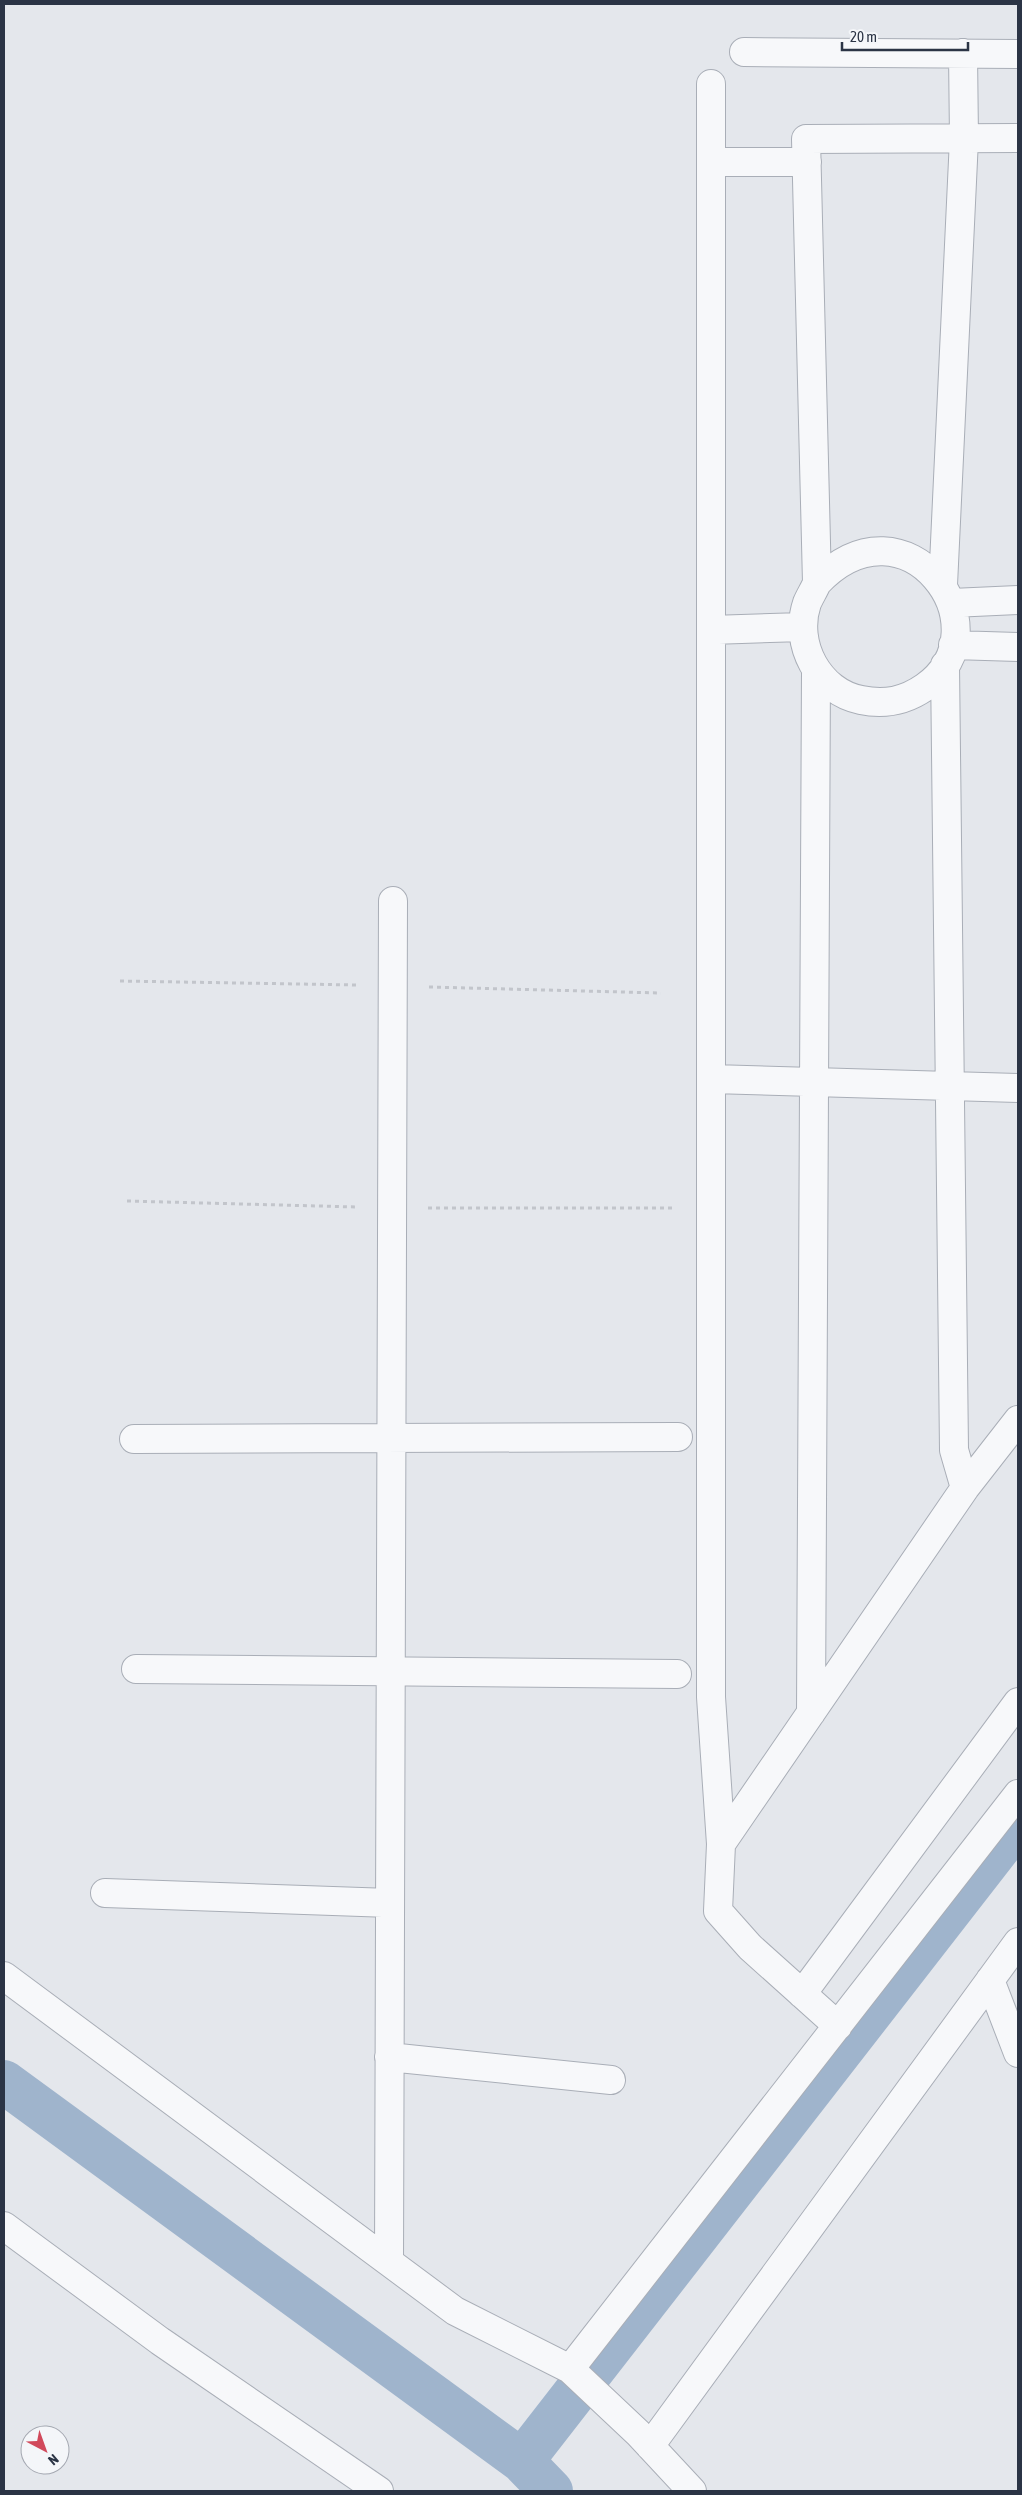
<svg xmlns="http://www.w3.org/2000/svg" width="1022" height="2495" font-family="'Asap Condensed',sans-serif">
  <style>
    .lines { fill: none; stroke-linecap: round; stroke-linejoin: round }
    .canal { stroke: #9fb4cc; stroke-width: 44 }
    .minor-casing { stroke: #a9aeb7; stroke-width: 30 }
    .path { stroke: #c2c5cb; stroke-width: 3; stroke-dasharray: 4 4; stroke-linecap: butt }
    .minor { stroke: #f7f8fa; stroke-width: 28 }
  </style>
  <rect width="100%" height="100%" fill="#e4e7ec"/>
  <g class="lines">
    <path class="canal" d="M4,2082L522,2461L551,2491
      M522,2461L1018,1823"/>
    <defs>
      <path id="minor" d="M744,52L1018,54
        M711,84V1697L721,1844L965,1488
        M711,162H807
        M817,583C906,489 1008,628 925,687C905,701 885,705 861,700C819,692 793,644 807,603C810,596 814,590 817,583L806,139L1018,138
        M943,585L964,139L963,53
        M952,603L1018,600
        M711,630L803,627
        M953,645L1018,647
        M945,665L954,1450L965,1488L1018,1420
        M712,1079L1018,1088
        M134,1439L678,1437
        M136,1669L677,1674
        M811,1713L816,671
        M721,1844L718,1911L750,1947L838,2026
        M105,1893L390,1903
        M4,1976L455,2311L570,2369L638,2433L692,2491
        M990,1980L1018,2053
        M802,1994L1018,1702
        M389,2057L611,2080
        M4,2226L160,2341L379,2491
        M389,2262L393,901
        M570,2369L1018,1794
        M650,2446L1018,1942"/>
    </defs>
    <use href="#minor" class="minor-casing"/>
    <path class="path" d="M120,981L358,985
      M429,987L661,993
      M127,1201L357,1207
      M428,1208H674"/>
    <use href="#minor" class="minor"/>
  </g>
  <rect width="1022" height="2495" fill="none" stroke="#2b3445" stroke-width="10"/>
  <g transform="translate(45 2450) rotate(139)"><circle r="24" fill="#f4f6f9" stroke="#a4a8b1"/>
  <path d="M0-4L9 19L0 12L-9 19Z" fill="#d1495b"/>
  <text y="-8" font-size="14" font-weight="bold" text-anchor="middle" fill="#2b3445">N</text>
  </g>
  <path d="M842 42v8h126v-8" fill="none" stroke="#2b3445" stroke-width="2.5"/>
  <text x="850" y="42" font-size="15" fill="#2b3445" stroke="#f4f6f9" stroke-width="4" paint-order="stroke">20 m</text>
</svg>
